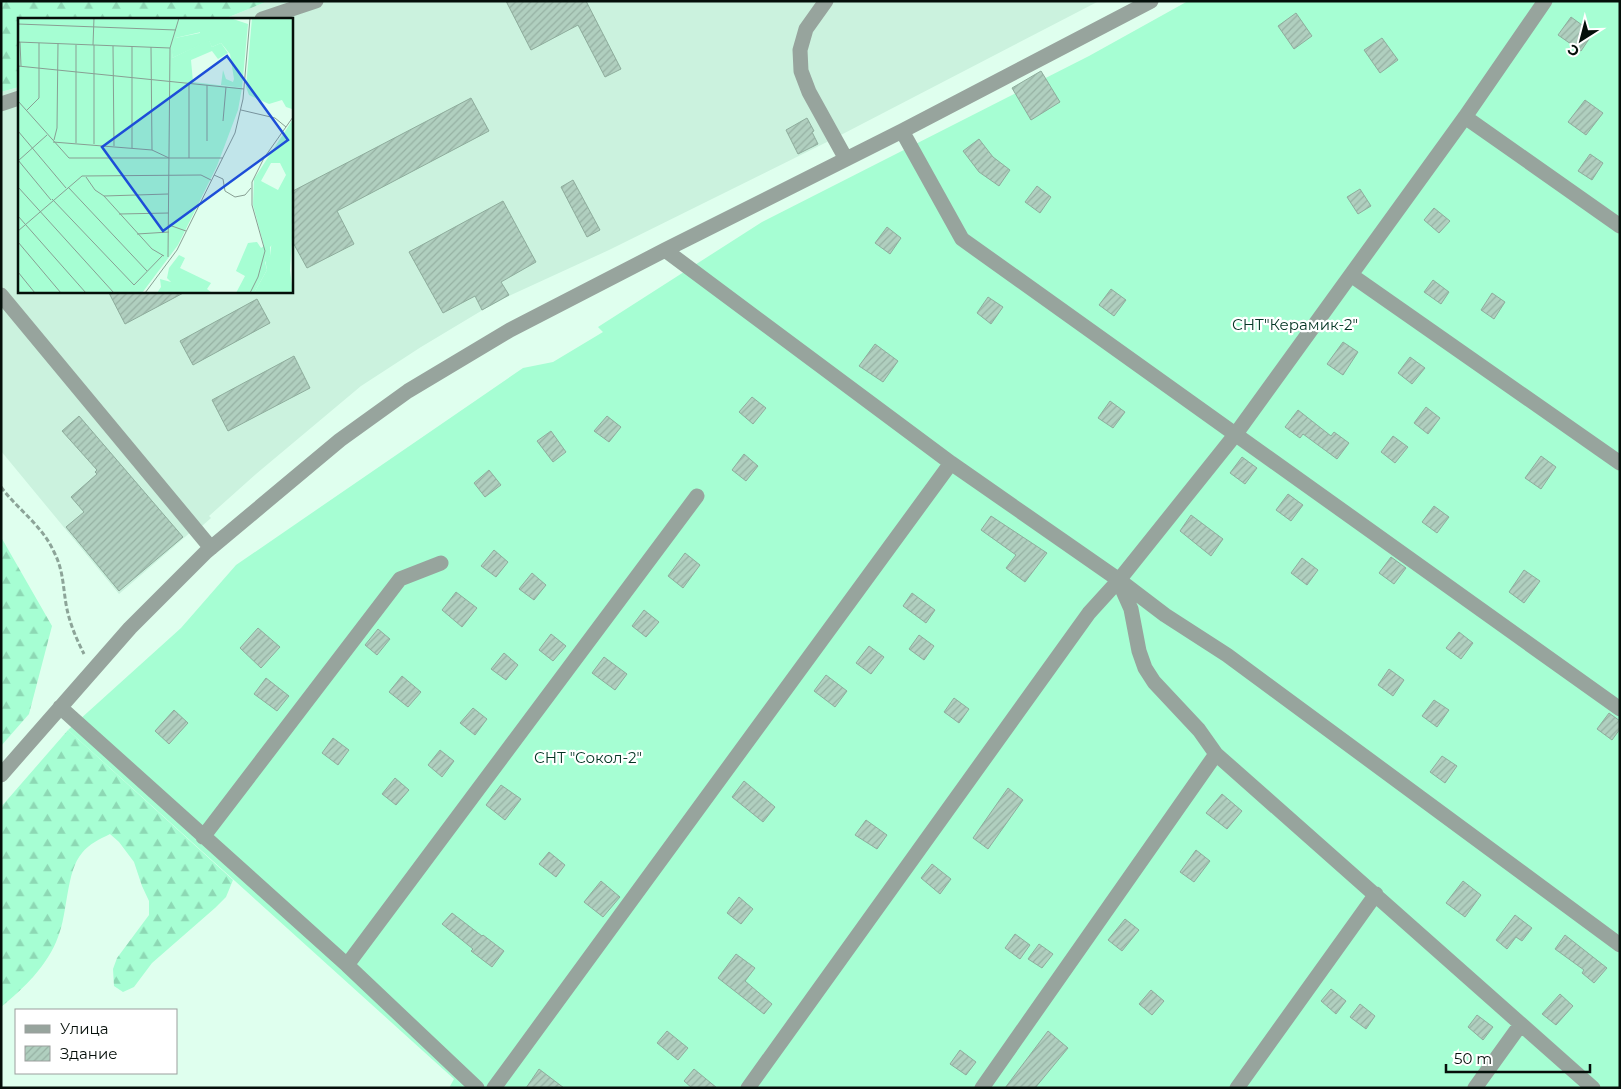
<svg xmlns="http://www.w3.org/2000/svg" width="1621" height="1089" font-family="Montserrat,sans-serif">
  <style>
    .built { fill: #cbf2de }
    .forest { fill: url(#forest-firs) }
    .garden { fill: #a6fed3 }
    .building { fill: url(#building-hatch); stroke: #8eac9c }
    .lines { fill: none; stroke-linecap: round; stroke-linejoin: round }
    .path { stroke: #8ca498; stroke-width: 3; stroke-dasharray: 5 2.5; stroke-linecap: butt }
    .minor { stroke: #97a49d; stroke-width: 15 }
    .labels { text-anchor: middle; stroke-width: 4.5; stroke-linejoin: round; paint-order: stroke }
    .park-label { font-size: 15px; fill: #033523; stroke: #fff }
    .inset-road { fill: none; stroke: #889f93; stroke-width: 1 }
    .view { fill: #1d4ed8; fill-opacity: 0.15; stroke: #1d4ed8; stroke-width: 2.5 }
    .inset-edge { fill: none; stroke: #050f0a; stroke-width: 2.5 }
  </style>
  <defs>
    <pattern id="forest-firs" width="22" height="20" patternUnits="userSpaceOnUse" patternTransform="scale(1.25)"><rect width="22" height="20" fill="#a6fed3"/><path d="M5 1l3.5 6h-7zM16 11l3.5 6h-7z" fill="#8dd8b4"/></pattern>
    <pattern id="building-hatch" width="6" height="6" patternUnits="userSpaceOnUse" patternTransform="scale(1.25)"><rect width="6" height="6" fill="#b0cfbf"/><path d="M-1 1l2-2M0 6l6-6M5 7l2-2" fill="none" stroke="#96b1a3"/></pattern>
  </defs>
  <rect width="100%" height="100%" fill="#dfffee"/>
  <path class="built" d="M268,1H1099L835,138L609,250L511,295L481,311L421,347L361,386L256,474L209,516L211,518L202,526L200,524L119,594L1,451V92L19,87V291H291V19H224Z"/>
  <path class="forest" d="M1,1H268L224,19H19V87L1,92Z
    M1,537L52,626L29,714L1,746Z
    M68,730L233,880L226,897L215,908L152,963L134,987L123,992L114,986L113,969L117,958L149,915V901L142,886L134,862L119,842L110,834C100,839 89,844 82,853C66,871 68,913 58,937C48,965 24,988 1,1007V807Z"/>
  <path class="garden" d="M1188,1H1620V1088H449L454,1079L68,730L181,628L236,565L523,368L553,362L603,332L598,327L762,222L1089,56Z"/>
  <path class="building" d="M506,1H586L621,69L605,77L578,25L531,50Z
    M1296,13L1312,36L1294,49L1278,26Z
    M1571,17L1593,33L1581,51L1558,35Z
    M1382,38L1398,60L1380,73L1364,50Z
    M1041,71L1060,102L1031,120L1012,88Z
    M471,98L489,131L337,211L354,244L307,268L291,239V192Z
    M1585,100L1603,113L1586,135L1568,122Z
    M807,118L814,131L812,132L818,144L798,154L786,130Z
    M979,139L993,157L1010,170L999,186L979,172L963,151Z
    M1590,154L1603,163L1592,180L1578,171Z
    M573,180L600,230L587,237L561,187Z
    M1037,186L1051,197L1040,213L1025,202Z
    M1360,189L1371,206L1358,214L1347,197Z
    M503,201L536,262L501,282L509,295L482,310L475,296L443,313L409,252Z
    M1434,208L1450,221L1439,233L1424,220Z
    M887,227L901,238L890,254L875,243Z
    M1433,280L1449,292L1441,304L1424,292Z
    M1111,289L1126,300L1114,316L1099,305Z
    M108,291H187L125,324Z
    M1492,293L1505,302L1494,319L1481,310Z
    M988,297L1003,307L991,324L977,313Z
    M257,299L270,323L193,365L180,341Z
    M1343,342L1358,352L1343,375L1327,364Z
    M875,344L898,361L883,382L859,366Z
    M294,356L310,388L228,431L212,400Z
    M1410,357L1425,368L1412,384L1398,373Z
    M752,397L766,408L753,424L739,412Z
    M1110,401L1125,412L1113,428L1098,418Z
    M1426,407L1440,418L1428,434L1414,423Z
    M1298,410L1331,436L1334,432L1349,443L1337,459L1303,434L1300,438L1285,427Z
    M79,416L183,537L119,591L66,527L84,512L71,497L97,474L95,472L97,470L62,431Z
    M607,416L621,427L609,442L594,431Z
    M551,431L566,452L553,462L537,441Z
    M1393,436L1408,447L1395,463L1381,452Z
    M744,454L758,466L746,481L732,470Z
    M1541,456L1556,467L1541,489L1525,478Z
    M1242,457L1257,468L1245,484L1230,473Z
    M489,470L501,485L485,497L474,483Z
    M1288,494L1303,505L1291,521L1276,510Z
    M1434,506L1449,517L1437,533L1422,522Z
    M1191,515L1223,539L1211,556L1180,531Z
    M991,516L1047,553L1025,582L1006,568L1016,555L981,530Z
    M494,550L508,562L496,577L481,566Z
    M685,553L700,565L683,588L668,576Z
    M1391,557L1406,568L1394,584L1379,573Z
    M1302,558L1318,570L1307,585L1291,573Z
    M1524,570L1540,581L1524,603L1509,592Z
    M532,573L546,585L534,600L519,589Z
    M456,592L477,608L462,627L442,610Z
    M912,593L935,610L926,623L903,606Z
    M644,610L659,622L646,637L632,626Z
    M258,628L280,647L261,668L240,648Z
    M378,629L390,639L377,655L365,645Z
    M1459,632L1473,643L1461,659L1446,648Z
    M551,634L566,646L553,661L539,650Z
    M919,635L934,646L924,660L909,649Z
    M869,646L884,657L871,674L856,663Z
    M504,653L518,665L506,680L491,669Z
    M604,657L627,674L615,690L592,673Z
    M1389,669L1404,680L1393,696L1378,685Z
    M826,675L847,691L835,707L814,691Z
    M402,676L421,692L408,707L389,692Z
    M266,678L289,696L277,711L254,694Z
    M954,698L969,709L959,723L944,712Z
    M1434,700L1449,710L1437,727L1422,716Z
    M473,708L487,719L475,735L460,723Z
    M174,710L188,723L169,744L155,731Z
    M1609,713L1620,721V729L1612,740L1597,729Z
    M333,738L349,750L338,765L322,753Z
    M440,750L454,761L442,777L428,765Z
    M1442,756L1457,766L1445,783L1430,772Z
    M395,778L409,790L396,805L382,794Z
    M744,781L775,807L763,822L732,797Z
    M501,785L521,799L505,820L486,805Z
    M1008,788L1023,800L988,849L973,838Z
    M1222,794L1242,811L1227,829L1206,813Z
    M866,820L887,835L877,849L855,835Z
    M1196,850L1210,861L1194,882L1180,872Z
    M549,852L565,865L556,877L539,864Z
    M932,864L951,879L940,894L921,878Z
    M601,881L620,897L603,917L584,902Z
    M1463,881L1481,895L1465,917L1446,903Z
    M739,897L753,909L741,924L727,913Z
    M452,913L482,936L483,935L504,951L492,967L471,951L473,949L442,924Z
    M1515,915L1532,928L1522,941L1516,937L1507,949L1496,940Z
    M1125,919L1139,930L1122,951L1108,940Z
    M1015,934L1030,945L1020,959L1005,948Z
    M1565,935L1607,968L1594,983L1582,973L1584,970L1555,949Z
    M1039,944L1053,954L1042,968L1028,959Z
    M736,954L755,968L745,981L772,1004L764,1014L718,978Z
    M1331,989L1346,1001L1336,1014L1321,1001Z
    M1151,990L1164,1001L1152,1015L1139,1004Z
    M1560,994L1573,1006L1556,1025L1542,1014Z
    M1360,1004L1375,1016L1366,1029L1350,1017Z
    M1477,1015L1493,1027L1483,1040L1468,1027Z
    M667,1031L688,1048L678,1060L657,1043Z
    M1048,1031L1068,1048L1035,1088H1005Z
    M960,1050L976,1062L966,1075L950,1064Z
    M539,1069L564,1088H526Z
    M694,1069L717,1088H692L684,1081Z"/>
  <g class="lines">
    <path class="path" d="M1,487C18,510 42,525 54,552C63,569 63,586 66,604C69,622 76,638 84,654"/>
    <path class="minor" d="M826,1L806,29L800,50L801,71L809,92L846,159
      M262,19L316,1
      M1,104L19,98
      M1465,117L1620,226
      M902,131L962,239L1620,709
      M665,250L951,463L1119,580L1165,615L1227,655L1620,945
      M1351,275L1620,463
      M1,295L211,548
      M1119,582L1131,609L1139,651L1145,668L1154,682L1199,730L1216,754L1593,1088
      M60,707L347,965L477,1088
      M1,775L130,628L206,552L340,440L408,391L510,330L665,250L902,131L1151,1
      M203,837L400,579L441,563
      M347,965L697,496
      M494,1088L951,463
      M748,1088L1089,613L1119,580L1235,435L1465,117L1545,1
      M982,1088L1216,754
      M1237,1088L1376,894
      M1475,1088L1521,1024"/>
  </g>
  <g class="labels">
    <g class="park-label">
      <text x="1295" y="330">СНТ"Керамик-2"</text>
      <text x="588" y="763">СНТ "Сокол-2"</text>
    </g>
  </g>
  <g transform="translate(18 18)">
    <rect width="275" height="275" fill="#dfffee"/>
    <path d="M162,0H182L183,14L157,20ZM161,237L167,240L162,250L193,265L189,271L194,275H139L143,269L142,261L153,264L149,260L151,250Z" fill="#a6fed3"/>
    <path d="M182,0H212L230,6L224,70L203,67L205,52L208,61L215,64L216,61L212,36L203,25L194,29L191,23L154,40L157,20L182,15ZM234,0H275L274,91L268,89L264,82L251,86L231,77L228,69ZM275,101V205L252,229V238L247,244L249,252L236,275H218L227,258L218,253L230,225L239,224L243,230L246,228L235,187L236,161ZM253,145H262L268,157L260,172L243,163Z" fill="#a6fed3" fill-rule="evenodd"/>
    <path d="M275,205L272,252L275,275H236L249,252L247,241L252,238L254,221Z" fill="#a6fed3"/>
    <path d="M0,0H162L154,40L191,22L194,29L203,25L210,35L200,41L194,33L173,42L175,64L224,70L220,92L199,148L160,227L124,275H0Z" fill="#a6fed3"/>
    <path class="inset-road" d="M0,6L158,12M0,24L152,30M2,24L3,48M75,27L76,0M76,27V126M95,28L96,128M133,29L134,132M0,48L226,71M0,83L51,140H205M223,92L257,100L268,109M8,93L21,80V25M205,103L208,69M0,113L48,170M36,122L39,110L40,25M189,123V67M35,124L134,132L151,140M58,125V27M114,130V29M171,140V65M0,142L33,182M0,143L29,117M196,157L205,161L207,173L217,179L227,177L233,170M68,159L77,172L86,178L150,176M0,169L96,275M50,169L129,253M86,178L134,231L146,238M34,181L116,267L145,237M101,196L151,195M0,198L68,275M151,207L168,213M0,213L64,158L183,157L193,162M119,216L151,214M0,224L43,275M150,239L152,30L161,0M0,254L17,275M127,275L159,232L217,115L225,81L232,0M232,275L240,259L247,233L234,187V164L246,140L275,99"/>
    <path class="view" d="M209,38L270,122L145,213L84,129Z"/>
    <rect width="275" height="275" class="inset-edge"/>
  </g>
  <rect width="1621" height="1089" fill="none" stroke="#050f0a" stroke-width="5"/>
  <rect x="15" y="1009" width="162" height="65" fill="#ffffff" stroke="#9b9f9d"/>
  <rect x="25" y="1025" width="25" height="8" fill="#97a49d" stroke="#9b9f9d"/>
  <text x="60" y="1034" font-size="15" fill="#050f0a">Улица</text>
  <rect x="25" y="1046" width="25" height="15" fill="url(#building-hatch)" stroke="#9b9f9d"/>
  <text x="60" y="1059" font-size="15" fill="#050f0a">Здание</text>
  <g transform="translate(1581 40) rotate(216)" stroke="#ffffff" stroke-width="4" paint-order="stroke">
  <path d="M0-4L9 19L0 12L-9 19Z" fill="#050f0a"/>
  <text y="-8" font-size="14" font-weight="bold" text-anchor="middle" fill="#050f0a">С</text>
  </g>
  <path d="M1446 1064v8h144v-8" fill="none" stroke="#050f0a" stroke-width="2.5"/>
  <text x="1454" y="1064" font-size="15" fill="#050f0a" stroke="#ffffff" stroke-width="4" paint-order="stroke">50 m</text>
</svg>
